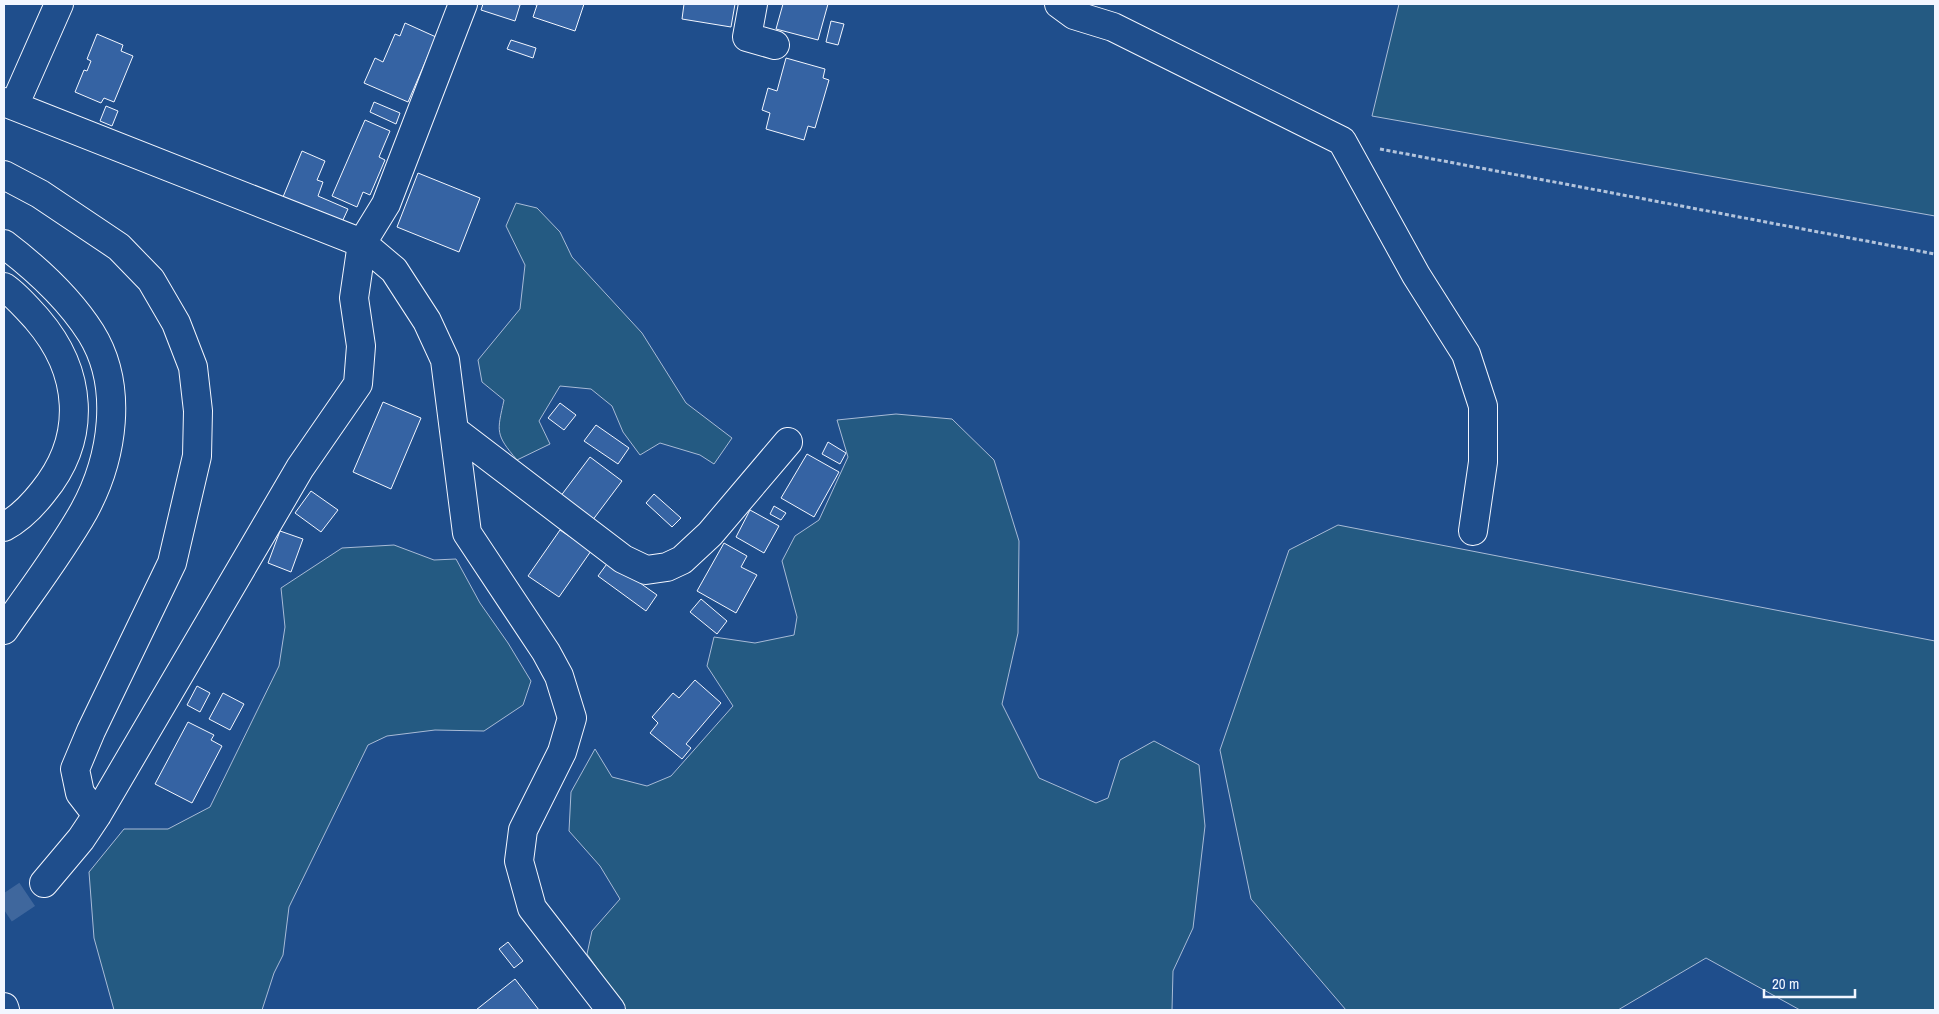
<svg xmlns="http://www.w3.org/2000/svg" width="1939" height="1014" font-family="'Archivo Narrow',sans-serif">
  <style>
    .green { fill: #245a82; stroke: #a8bbd7 }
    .building { fill: #3563a3; stroke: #f2f6ff }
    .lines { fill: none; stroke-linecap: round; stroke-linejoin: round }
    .street-tunnel { stroke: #3f679d; stroke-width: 28; stroke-dasharray: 28 14; stroke-linecap: butt }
    .street-casing { stroke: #f2f6ff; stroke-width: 30 }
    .highway-casing { stroke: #f2f6ff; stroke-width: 30 }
    .path { stroke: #b3c4dc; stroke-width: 3; stroke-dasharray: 4 2.5; stroke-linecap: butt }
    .street { stroke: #1f4e8c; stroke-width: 28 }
    .highway { stroke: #1f4e8c; stroke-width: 28 }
  </style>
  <rect width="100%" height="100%" fill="#1f4e8c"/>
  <path class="green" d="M1399,4H1935V216L1372,116Z
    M516,203L537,208L560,232L572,257L642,333L686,403L732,438L714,464L700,455L660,443L640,455L623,432L612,406L591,389L560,386L539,421L550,444L517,460C495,434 497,432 504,400L482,382L478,360L520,309L525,265L506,226Z
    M896,414L952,419L994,460L1019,541L1018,633L1002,704L1039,778L1096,803L1108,798L1120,760L1154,741L1199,765L1205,826L1193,928L1173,971L1172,1010H626L587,954L592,931L620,899L600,866L569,831L571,792L595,749L612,777L647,786L671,776L733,706L707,666L714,637L755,643L794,635L797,617L782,561L795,536L819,520L848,457L837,420Z
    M1338,525L1935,641V1010H1800L1706,958L1618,1010H1346L1251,899L1220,750L1289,550Z
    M394,545L434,560L456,559L480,603L508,643L531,681L523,705L484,731L435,730L387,736L368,745L289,907L283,955L274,973L262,1010H114L94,938L89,872L124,829H168L210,807L279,666L285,627L281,588L342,548Z"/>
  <path class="building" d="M483,4H515L520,5L515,21L481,10Z
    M532,4H584L575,31L533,17L537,5Z
    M684,4H735L731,27L682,19Z
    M783,4H828L818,40L776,29Z
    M831,21L844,24L838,45L826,42Z
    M405,23L436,37L408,102L364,83L375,58L383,62L395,34L400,36Z
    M97,34L123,45L121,51L133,56L114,102L104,98L101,103L75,92L84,70L87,71L91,61L87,59Z
    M511,40L536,48L533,58L507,49Z
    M786,58L825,69L823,78L829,80L815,128L808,126L804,140L766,129L770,113L762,110L768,88L777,91Z
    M374,102L400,113L396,124L370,112Z
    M106,106L118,111L112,126L100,121Z
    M365,120L390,131L379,157L385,160L370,195L363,192L357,207L332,196Z
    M302,151L325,161L317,180L323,182L318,196L348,209L342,222L283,197Z
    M418,173L480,198L459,252L397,227Z
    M383,402L421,418L391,489L353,472Z
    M560,403L576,415L564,430L548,418Z
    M596,425L629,448L618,464L584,441Z
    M828,442L846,453L840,464L822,454Z
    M807,454L839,472L814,517L781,498Z
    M590,457L622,481L592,521L560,497Z
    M311,491L338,510L321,532L295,513Z
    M654,494L681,518L672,527L646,503Z
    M774,506L786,513L781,520L770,514Z
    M750,510L779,526L764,553L736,537Z
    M560,530L591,551L559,597L528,576Z
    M280,531L303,539L291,572L268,563Z
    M724,543L747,556L741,567L757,575L736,613L697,591Z
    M609,561L657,595L646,611L598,576Z
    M701,599L727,621L717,634L690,612Z
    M695,680L721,703L686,744L691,748L682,759L650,733L658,723L652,717L673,693L679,698Z
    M197,686L210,693L200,712L187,705Z
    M223,693L244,704L230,730L209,719Z
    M188,722L214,735L211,740L222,746L192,803L155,784Z
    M508,942L523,961L514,968L499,949Z
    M515,979L539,1010H476Z"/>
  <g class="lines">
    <path class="street-tunnel" d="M4,910L44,883"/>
    <defs>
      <path id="street" d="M753,4L747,37L775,45
        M1059,4L1074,15L1113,27L1342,141L1416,275L1466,354L1483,406V462L1473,531
        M4,102L362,243L394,270L427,321L445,360L467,533L546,652L559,676L572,718L562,752L523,830L519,861L532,908L611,1010
        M14,106L59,4
        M4,175L40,194L119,247L151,280L176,323L193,367L198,411L197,456L172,563L91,731L75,769L80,793L97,815
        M455,431L623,559L646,570L667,567L682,560L710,534L788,442
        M44,883L81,839L97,815L300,468L358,384L361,346L354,298L362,243L386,204L463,4"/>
      <path id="highway" d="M4,244C37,269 68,297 91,333C124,386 113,458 84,511C61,552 31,591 4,630
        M4,287C16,295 27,308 37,319C82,371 88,437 43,492C32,506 19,519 4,527
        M4,1007L5,1010"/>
    </defs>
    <use href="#street" class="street-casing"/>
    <use href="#highway" class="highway-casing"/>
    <path class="path" d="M1380,149L1935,254"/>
    <use href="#street" class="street"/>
    <use href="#highway" class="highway"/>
  </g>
  <rect width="1939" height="1014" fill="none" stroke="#f2f6ff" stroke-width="10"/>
  <path d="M1764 989v8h91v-8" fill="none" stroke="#f2f6ff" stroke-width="2.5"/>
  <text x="1772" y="989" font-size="15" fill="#f2f6ff" stroke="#1f4e8c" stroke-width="4" paint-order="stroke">20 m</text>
</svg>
